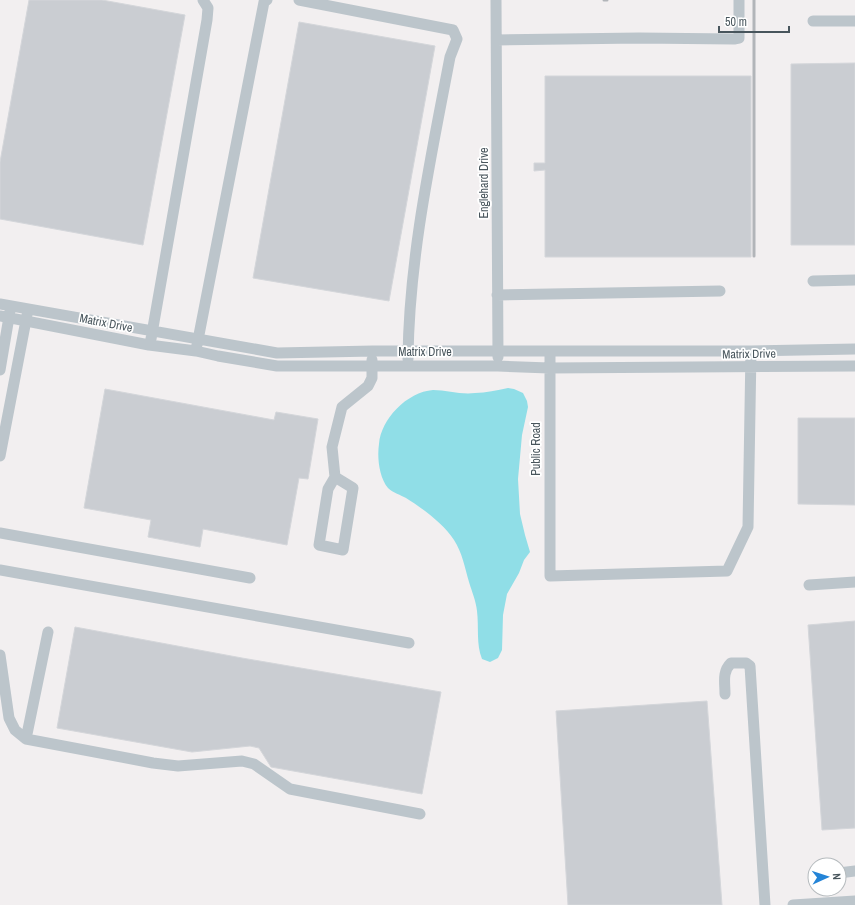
<svg xmlns="http://www.w3.org/2000/svg" width="855" height="905" font-family="'Archivo Narrow',sans-serif">
  <style>
    .water { fill: #90dee7 }
    .building { fill: #cacdd2; stroke: #d4d6da }
    .lines { fill: none; stroke-linecap: round; stroke-linejoin: round }
    .minor { stroke: #bcc5cb; stroke-width: 11 }
    .rail { stroke: #b2b5b9; stroke-width: 3 }
    .labels { text-anchor: middle; stroke-width: 3.5; stroke-linejoin: round; paint-order: stroke }
    .street-label { font-size: 12px; fill: #48555c; stroke: #fff }
  </style>
  <rect width="100%" height="100%" fill="#f2eff0"/>
  <path class="water" d="M508,388L514,389L523,393L527,401L528,407L522,435L518,479L520,514L525,535L530,552L524,560L519,573L507,594L503,615L502,650L498,658L490,662L482,659C476,644 479,627 477,611C476,601 472,592 469,582C465,568 462,552 454,540C444,524 422,508 406,498C401,495 393,493 388,488C379,477 377,457 379,444C381,419 407,392 433,390C447,390 461,395 475,393C486,393 497,390 508,388Z"/>
  <path class="building" d="M29,0H102L185,15L143,245L0,219V162Z
    M299,22L435,46L389,301L253,278Z
    M855,63V245H791V64Z
    M545,76H751V257H545V170L534,171V163H545Z
    M105,389L274,420L276,412L318,419L308,479L299,478L287,545L203,529L200,547L148,537L151,520L84,508Z
    M798,418H855V505L798,504Z
    M855,621V828L822,830L808,625Z
    M75,627L242,658L441,692L422,794L271,767L259,748L250,746L192,752L57,728Z
    M707,701L722,905H568L556,711Z"/>
  <g class="lines">
    <path class="minor" d="M299,0L453,30L457,39L450,57C431,157 409,257 408,359
      M496,0L498,357
      M813,21H855
      M497,40L639,38L734,39L739,38V0
      M813,281L855,280
      M497,295L720,291
      M0,304L277,353L373,351H751L855,349
      M0,316L149,345L196,351L218,356L277,366H498L549,368L855,366
      M151,339L207,20L208,8L203,0
      M197,345L264,2L267,0
      M550,351V576L727,571L748,527L751,351
      M0,370L10,311
      M0,456L27,315
      M335,477L328,489L319,545L343,550L353,488L335,477L332,447L342,407L368,386L372,378V360
      M0,533L250,578
      M0,570L409,643
      M809,585L855,582
      M0,655L9,718L15,730L26,739L153,763L178,766L242,761L254,764L290,789L420,814
      M725,694C725,682 722,672 731,663H746L750,666L765,905
      M26,739L48,632
      M839,873L855,871
      M793,905L855,901"/>
    <path class="rail" d="M604,0H607
      M754,0V256"/>
  </g>
  <g class="labels">
    <g class="street-label">
      <text transform="translate(484 183) rotate(-90)" y="4">Englehard Drive</text>
      <text transform="translate(106 323) rotate(11)" y="4">Matrix Drive</text>
      <text x="425" y="356">Matrix Drive</text>
      <text transform="translate(749 354) rotate(-1)" y="4">Matrix Drive</text>
      <text transform="translate(536 449) rotate(-90)" y="4">Public Road</text>
    </g>
  </g>
  <g transform="translate(827 877) rotate(87)"><circle r="19" fill="#ffffff" stroke="#b6bbbe"/>
  <path d="M0-3L7 15L0 10L-7 15Z" fill="#2484d7"/>
  <text y="-6" font-size="11" font-weight="bold" text-anchor="middle" fill="#48555c">N</text>
  </g>
  <path d="M719 26v6h70v-6" fill="none" stroke="#48555c" stroke-width="2"/>
  <text x="725" y="26" font-size="12" fill="#48555c" stroke="#ffffff" stroke-width="3" paint-order="stroke">50 m</text>
</svg>
